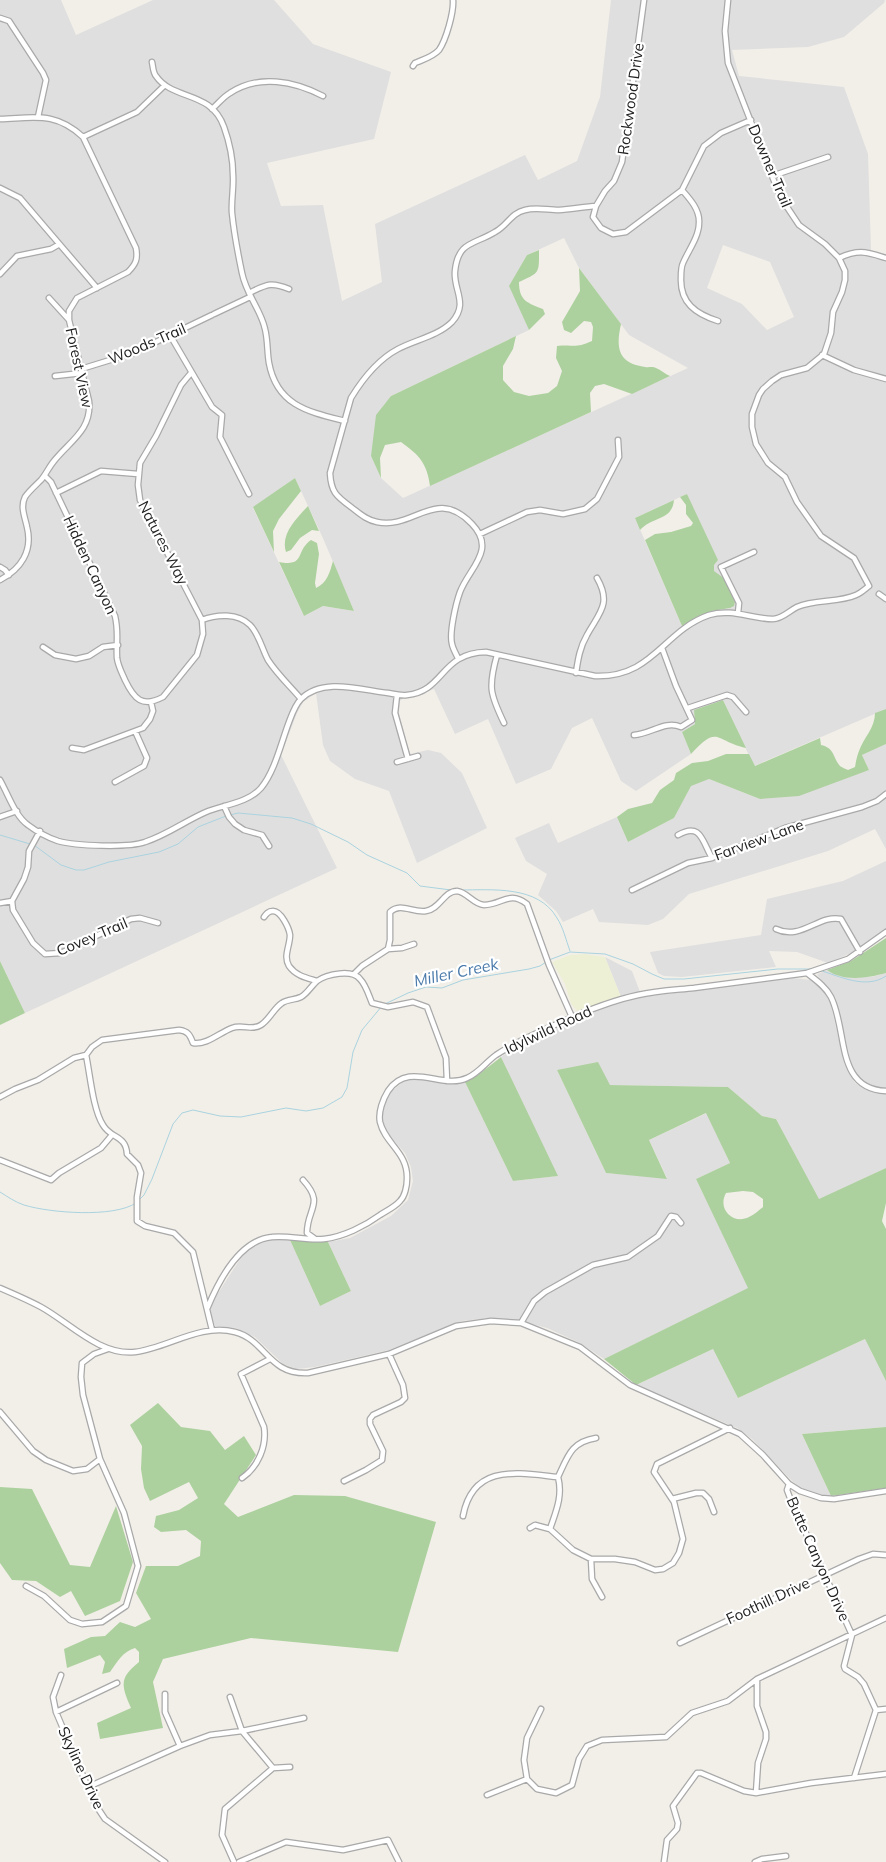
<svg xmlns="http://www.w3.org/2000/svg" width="886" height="1862" font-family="Mulish,sans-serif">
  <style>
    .residential { fill: #e0dfdf; fill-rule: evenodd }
    .farmland { fill: #eef0d5 }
    .forest { fill: #add19e; fill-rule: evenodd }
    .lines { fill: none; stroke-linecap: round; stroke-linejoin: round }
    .stream { stroke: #aad3df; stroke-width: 1 }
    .street-casing { stroke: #a9a9a9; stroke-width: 7 }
    .street { stroke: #fff; stroke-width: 4.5 }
    .labels { text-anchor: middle; stroke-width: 4.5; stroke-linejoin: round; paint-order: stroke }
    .street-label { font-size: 15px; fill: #222; stroke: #fff }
    .water-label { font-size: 16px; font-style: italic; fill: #4a7aab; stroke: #fff }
  </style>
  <rect width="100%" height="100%" fill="#f2efe9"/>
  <path class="residential" d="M0,0H61L76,35L153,0H274L313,44L391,72L374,139L267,163L281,206L323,205L342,301L382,282L375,224L525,155L538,180L577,161L600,97L611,0H885L884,3L844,37L808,47L732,50L739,76L844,87L868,154L871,250L886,254V709L754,766L723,700L694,710L695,724L682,732L691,754L636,791L621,781L592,718L572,728L551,769L516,784L488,719L455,734L434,689L419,695L404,697L400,701L399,713L410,754L428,750L441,753L462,773L487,828L417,863L389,791L355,779L330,761L323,745L316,693L303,702L297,713L281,755L337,868L25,1013L0,961ZM564,238L579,268L629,335L688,368L403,498L381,478L371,456L391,396L529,330L510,286L527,255ZM723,245L770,262L794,317L767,330L742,304L707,288ZM295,478L322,536L354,611L323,606L304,616L253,508ZM687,494L714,565V571L717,575L722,577L730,608L712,611L699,616L682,626L635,518Z
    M886,744V849L875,829L828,851L689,894L663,919L648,925L599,922L593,909L563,922L556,911L538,895L547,874L526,861L515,838L549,823L558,843L617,817L628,842L674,818L691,785L709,779L760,799L869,770L862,755Z
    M886,861V929L851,953L828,963L797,952L769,951L776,967L682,977L664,976L658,973L650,952L761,935L767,899L843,881Z
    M605,957L632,971L640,992L621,997Z
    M827,970L840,976L871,977L886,973V1089L875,1088L865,1083L857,1077L852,1067L836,999L830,989L817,975L818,974Z
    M793,978L811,980L824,990L830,1001L845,1066L855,1083L866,1090L886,1093V1168L819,1200L776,1119L762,1116L728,1087L610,1085L557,1070L606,1173L667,1178L649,1140L707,1113L730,1163L696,1179L749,1288L604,1359L580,1343L547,1328L513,1319L489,1318L462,1321L389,1350L315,1367L297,1369L283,1364L255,1337L236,1328L215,1326L210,1312L213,1301L242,1256L255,1246L272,1239L290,1240L320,1306L351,1291L328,1242L350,1238L391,1216L408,1200L413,1181L411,1167L405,1153L387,1133L383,1122V1107L388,1094L402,1083L417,1077L449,1084L465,1082L513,1181L557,1176L501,1057L514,1048L564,1023L596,1010L643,997Z
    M865,1339L886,1381V1427L802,1434L831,1496L819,1495L803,1489L792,1481L752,1439L737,1428L636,1385L713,1349L738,1398Z"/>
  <path class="farmland" d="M585,954L605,957L621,997L578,1012L571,1004L565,984L552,962L570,955Z"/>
  <path class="forest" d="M539,250C539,274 540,272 519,282C519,301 528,303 543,309L545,314L529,330L509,286L527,255Z
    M579,268L621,324C616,347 617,363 645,367C649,368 652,366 656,368C661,370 665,374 670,376L632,394L604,384L595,386L590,393L591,412L430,486C427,463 419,455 401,442L385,445L380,458L381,478L371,456L376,415L391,396L516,336L513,349L503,366V380L514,392L529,396L548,393L557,386L562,371L556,358L557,346C574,344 574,349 592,341L593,327L591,322L584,321L571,333L564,330L562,322L580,291Z
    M295,478L301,491L279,519L273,531L274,552L253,507Z
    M687,494L718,560L714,565V571L725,579L735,602L734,606L730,608L712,611L699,616L682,626L645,540L655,534L671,532L691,526L693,523L686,514V505L680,497Z
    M674,500C672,521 653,516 640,530L635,518Z
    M308,506L319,531L312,530L300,538L291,550L286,552C280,534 297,518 308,506Z
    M311,540L317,543L319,554L315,583L316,588C327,583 330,572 333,561L354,611L323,606L304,616L279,562C306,567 295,551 311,540Z
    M723,700L746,748C714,741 719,724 691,754L682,732L695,724L694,710Z
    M886,709V744L862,755L869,770L799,796L760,799L709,779L691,786L674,818L628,842L617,817L628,809L652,803L660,790L674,780L676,773L692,763L708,761L726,754H749L755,766L820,738L821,745C835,748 833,758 840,766C841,767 848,770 848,770L855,767C856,761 857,756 859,751C864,737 875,728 875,713Z
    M886,938V973C868,978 843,982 827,970L851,961Z
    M0,961L25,1013L0,1025Z
    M501,1057L558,1176L513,1181L465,1082L478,1075Z
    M598,1062L610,1085L728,1087L762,1116L776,1119L819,1199L886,1168V1203L882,1221L886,1229V1381L865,1339L738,1398L713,1349L636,1385L604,1359L748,1288L696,1179L730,1163L706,1113L649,1140L667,1179L606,1173L557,1070ZM743,1191L753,1192L763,1199V1207C759,1210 754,1215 749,1217C733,1225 717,1209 726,1193Z
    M290,1240L328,1242L351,1291L320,1306Z
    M158,1403L181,1427L210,1431L225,1450L244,1436L256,1455L224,1504L238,1517L294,1495L345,1496L436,1522L398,1652L251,1638L163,1659L153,1682L163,1728L100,1739L97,1723L131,1708C121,1685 119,1678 139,1662V1652L135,1648C122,1652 118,1661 110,1672L102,1674L105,1662L100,1655L67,1668L64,1649L91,1637L105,1636L120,1622L135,1627L151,1619L136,1593L146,1566H178L200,1556L201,1541L186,1530L161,1532L154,1527L156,1516L179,1510L198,1498L189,1482L150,1501L144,1488L141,1469L142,1446L130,1425Z
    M886,1427V1488L831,1496L802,1434Z
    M0,1487L32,1489L70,1565L90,1567L116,1506L133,1562L120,1601L85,1616L71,1591L60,1597L36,1581L12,1580L0,1563Z"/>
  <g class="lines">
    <path class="stream" d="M230,815L238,813L292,818L311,824L348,842L367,855L407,873L420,886L451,890
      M0,835L30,844
      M34,845L61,865L76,870H84L109,862L159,852L178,844L198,827L226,816
      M460,890C492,890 538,885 557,918C563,927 566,940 570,951
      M549,960L570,952L605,954L633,964L652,974L664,979H684L778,969H813
      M819,970C839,976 866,990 886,976
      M385,1004L408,993L426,987L442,988L463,980L529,969L540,966L546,962
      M0,1192C8,1197 15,1202 24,1205C50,1213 114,1218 136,1203
      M139,1200L144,1195L152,1179L173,1124L182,1113L193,1110L220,1116L241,1117L286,1108L306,1111L323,1108L342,1097L347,1088L353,1052L362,1030L382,1006"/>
    <defs>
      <path id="street" d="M644,0L622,162L614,181L605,191L596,206L593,217L601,228L613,234L626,232L682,190L704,146L721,133L751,120
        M0,18L9,21L43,73L46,80L38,117
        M152,62C153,66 153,73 156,76C173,101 211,90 224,127C229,141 233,160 233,175C234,188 231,201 232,213C234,233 238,254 242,273C246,294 261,310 265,329C268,341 267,352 269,363C277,406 309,412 345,421
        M413,66L415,63C422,60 433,57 439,50C446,40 454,12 453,0
        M212,109C218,104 223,97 230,93C259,74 294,81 323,96
        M0,119C34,118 55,111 83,137L136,248C138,259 136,264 128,272L77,298L69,311V320L89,401C92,430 70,441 54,461C49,467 46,474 41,480C36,485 29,491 25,497C20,507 25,517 27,527C33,551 21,569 0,580
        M83,137L137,112L165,85
        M772,176L828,157
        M0,188L20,198L97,288
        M682,190C690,199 700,210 699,223C699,237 688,251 683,263C681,267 681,273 681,278C680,303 696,314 718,321
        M839,258C859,249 866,252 886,258
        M0,274L17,256L51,249L58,245
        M249,293C266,285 270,281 289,289
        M49,298L69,320
        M214,314L250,297
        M170,335L212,407L222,415L220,437L249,494
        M822,355L854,370L886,379
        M81,369L133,353L212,315
        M55,376L82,373
        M45,476L51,482L115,616C119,633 116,642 117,658C118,666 122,673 125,680C134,699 142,708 163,697L197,655L203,634L202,620L140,500L138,485L140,463L156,436L181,385L191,373
        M56,493L101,471L138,474
        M480,534L527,512L540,510L563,514L585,509L597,499L619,457L618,440
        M0,567L5,570L9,575
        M879,594L886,599
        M738,613L739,603L721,567L754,552
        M202,620C217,614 238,613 250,625C259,634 262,649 268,660C277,674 290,686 301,699
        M43,647L55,655L76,659L89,656L103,647L118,645
        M497,655C488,687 490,694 504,723
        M458,658C456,654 453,649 452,644C449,633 456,603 460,592C469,568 497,550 472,524C436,486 414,530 377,522C366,520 359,513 351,507C336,496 331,492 330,473L351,398C362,380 379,359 398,349C415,340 438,336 452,322C469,303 453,290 455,271C458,241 474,245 495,232C507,226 511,213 525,210C536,207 547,210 559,210C571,209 584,207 596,206
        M576,673C578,659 580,647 587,635C599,613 612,604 597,578
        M397,695L395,713L408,759
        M688,708L727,695L733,697L746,712
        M634,735C651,734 665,720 681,727L692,720L676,686L662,648
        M72,748L84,750L143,728L150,719L153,711L151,702
        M397,762L418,756
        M0,780C8,794 15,816 28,825C36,831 49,838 58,841C76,846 128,848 145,842C167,835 185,821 206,812C223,805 248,803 261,788C275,771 281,743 289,722C292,714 295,705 301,699C323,677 361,690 388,693C394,694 401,696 407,695C445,691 440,653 486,652L595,676C653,678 663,631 709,615C732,608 751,619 773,619C782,619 789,611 797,607C815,599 838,603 856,595C861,593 865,589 869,586L854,558L821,536L797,502L785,477L768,463L756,444L752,427V414L759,395L763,389L772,381L781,375L807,368L824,354L831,333L833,312L842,292L845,280V271L839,258L825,244L799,225L781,198L772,176L728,63L725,31L728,0
        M115,782L144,766L147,758L135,731
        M224,806L229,817L235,824L244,830L262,835L269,846
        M0,817L17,811
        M40,831L29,851L28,867L24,879L12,901L13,910L33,943L45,954L61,953L131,919L140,918L158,923
        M678,835C701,822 702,841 712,858
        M632,890L688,863L712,858L785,828L862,807L877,801L886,794
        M0,903L12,901
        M264,917C266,914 268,911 273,911C281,911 289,928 290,935C290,946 283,956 289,966C296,976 307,978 317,981
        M776,929C801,941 819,914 841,919L860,952
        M388,949L390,940V912C401,902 412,913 426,911C440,909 444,891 457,891C467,892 473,904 484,905C502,905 509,890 527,904L549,965L572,1017
        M807,973L848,959L886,932
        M354,974L362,966L388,949L402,948L414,944
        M86,1055L92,1047L102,1040L179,1030C188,1031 190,1035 193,1043C207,1045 219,1033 232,1028C242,1024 252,1031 261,1025C270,1019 274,1008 282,1003C288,999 295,1000 301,997C308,993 311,986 317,981C327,974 352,969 360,979C366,985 369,996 372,1003L388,1007L413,1002L427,1007L446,1058L447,1081
        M86,1055C90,1074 93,1110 103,1125C111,1139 126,1135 127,1154L138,1165L141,1173L137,1197V1221L145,1226L174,1233L193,1252L212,1330
        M0,1097L15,1089L38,1080L74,1058L86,1055
        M0,1160L51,1180L59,1173L101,1148L112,1135
        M303,1180C325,1204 307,1208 307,1233L314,1238
        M0,1288C14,1294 28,1300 41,1307C70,1323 100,1356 135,1352C168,1348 200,1323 235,1332C266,1340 268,1375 308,1373L389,1354L456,1326L491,1321L521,1323L580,1347L630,1385L740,1434L763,1455L789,1484L800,1491L821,1498L834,1499L886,1491
        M207,1309C218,1282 239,1240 272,1237C289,1235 307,1241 324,1239C343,1237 365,1226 380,1215C386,1211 395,1207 400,1201C405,1196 407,1186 407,1179C408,1152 385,1144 380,1122C378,1112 383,1099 388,1091C409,1060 442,1090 467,1078C479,1073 486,1062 496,1055C514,1043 537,1033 557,1024C583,1012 610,1001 638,995C656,991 675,990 694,988C731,983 769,978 807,973C816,980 826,987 831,997C848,1031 835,1089 886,1091
        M521,1323L534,1301L545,1292L593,1265L628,1257L658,1236L671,1216L676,1217L681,1223
        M0,1412L33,1451L46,1460L73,1471L87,1469L100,1459
        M558,1477C568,1456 571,1442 596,1438
        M242,1478C258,1467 267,1446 264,1427L241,1374L270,1359
        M344,1481L366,1470L382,1460L383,1451L370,1424V1419L373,1415L401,1402L405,1398L403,1385L389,1354
        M789,1484L787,1490L790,1498L852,1635L844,1666L845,1669L858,1677L864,1684L876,1710
        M672,1499L696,1493H703L709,1499L714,1512
        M463,1516C473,1463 518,1473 558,1477
        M530,1528L535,1525L550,1529L573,1550L591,1559H615L635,1562L655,1570L663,1569L673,1563L679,1553L683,1539L674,1502L654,1472L657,1464L730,1428
        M550,1529C556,1511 563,1496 558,1477
        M591,1559L592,1579L602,1597
        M26,1586L44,1596L70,1620L82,1624L102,1622L126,1606L138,1566L124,1513L100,1459L83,1395L81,1377L82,1363L94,1354L108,1349
        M680,1643L859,1559L873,1554L886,1555
        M61,1675L53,1697L56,1712L95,1804L105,1819L165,1862
        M165,1694V1712L180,1746
        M230,1697L242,1731L273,1768
        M541,1709L527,1738L524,1760L527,1779L537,1789L556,1793L572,1785L579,1759L587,1746L602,1740L666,1737L692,1713L728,1701L757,1679L886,1618
        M876,1710L886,1709
        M56,1712L117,1683
        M854,1778L876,1710
        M88,1787L180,1746L210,1735L242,1731L304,1718
        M756,1793L811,1783L886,1774
        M487,1795L527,1779
        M234,1862L222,1835L225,1809L273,1768L290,1767
        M239,1862L286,1842L343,1850L388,1840L399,1862
        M664,1862L667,1840L677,1829L678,1823L673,1806L697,1773H701L744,1791L756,1793L758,1763L766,1739V1732L757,1706V1679
        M755,1862L762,1859L786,1856"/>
    </defs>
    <use href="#street" class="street-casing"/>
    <use href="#street" class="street"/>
  </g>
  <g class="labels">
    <g class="street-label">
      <text transform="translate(631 99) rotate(-82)" y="5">Rockwood Drive</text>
      <text transform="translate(770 166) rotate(67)" y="5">Downer Trail</text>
      <text transform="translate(147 344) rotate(-23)" y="5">Woods Trail</text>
      <text transform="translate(79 368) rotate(78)" y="5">Forest View</text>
      <text transform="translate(163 543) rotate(63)" y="5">Natures Way</text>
      <text transform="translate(90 565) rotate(65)" y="5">Hidden Canyon</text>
      <text transform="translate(759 840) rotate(-20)" y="5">Farview Lane</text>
      <text transform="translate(92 937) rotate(-23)" y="5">Covey Trail</text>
      <text transform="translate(548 1030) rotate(-25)" y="5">Idylwild Road</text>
      <text transform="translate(818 1559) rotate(66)" y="5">Butte Canyon Drive</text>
      <text transform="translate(768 1601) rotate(-25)" y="5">Foothill Drive</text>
      <text transform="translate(81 1768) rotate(65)" y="5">Skyline Drive</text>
    </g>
    <g class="water-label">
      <text transform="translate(456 972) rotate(-12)" y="6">Miller Creek</text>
    </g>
  </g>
</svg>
